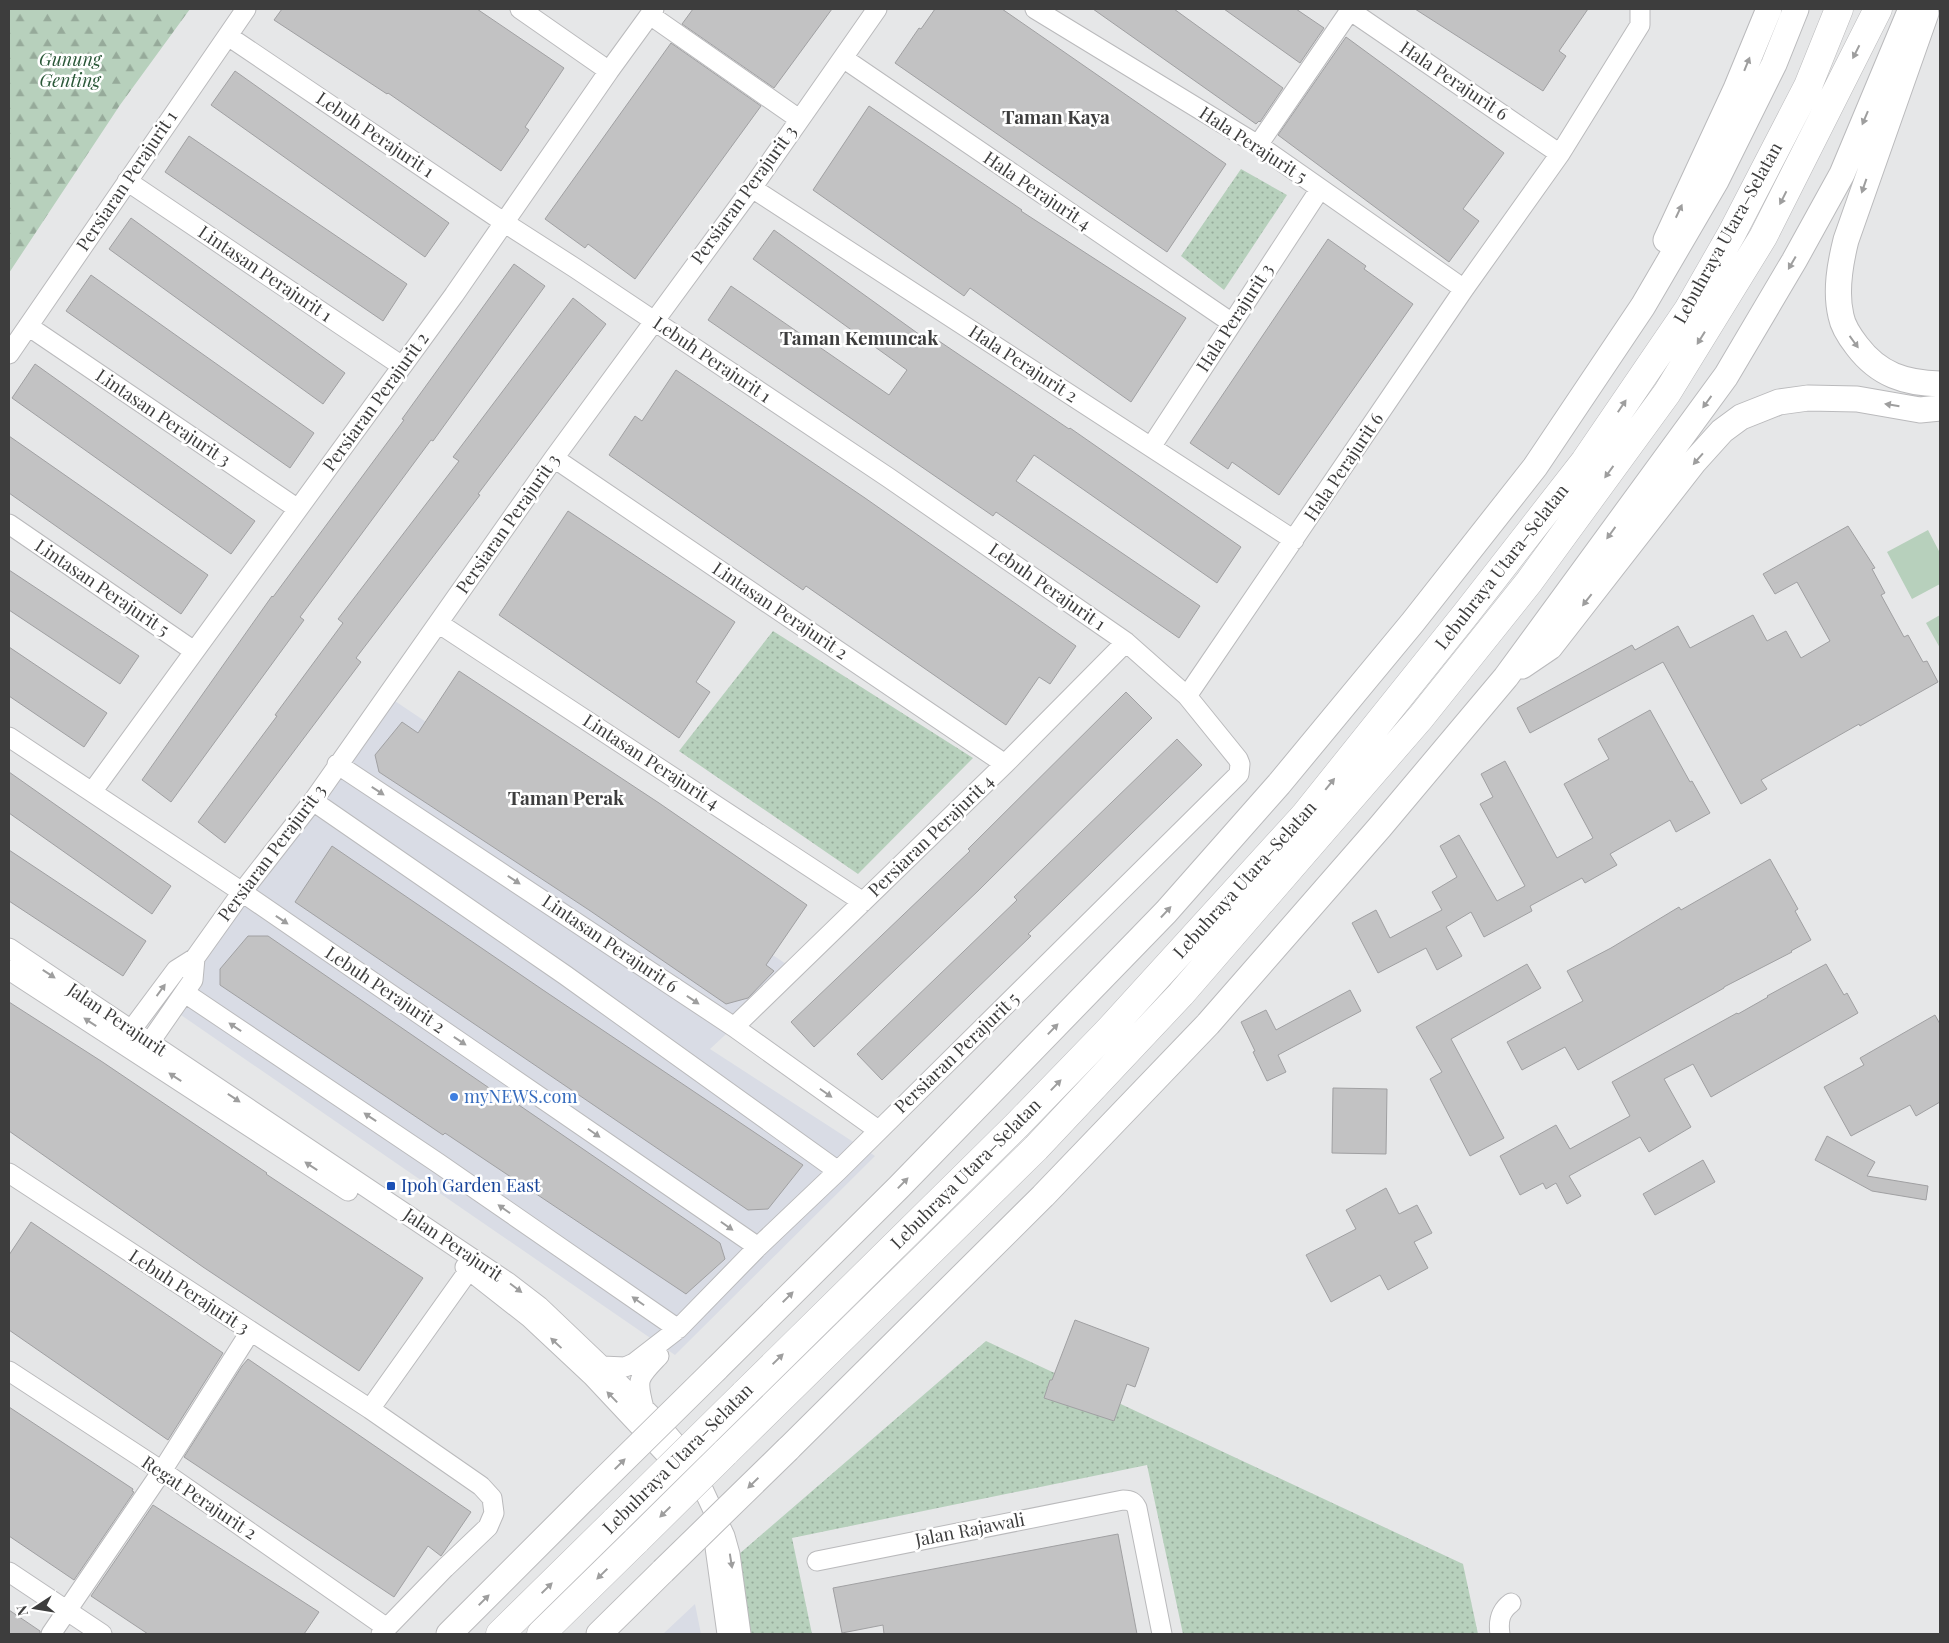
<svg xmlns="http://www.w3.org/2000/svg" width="1949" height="1643" font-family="'Playfair Display',serif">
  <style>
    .built { fill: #d9dce5 }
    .grass { fill: #b7d0bc }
    .forest { fill: url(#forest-firs) }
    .park { fill: url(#park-dots) }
    .building { fill: #c2c2c3; stroke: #a0a0a2 }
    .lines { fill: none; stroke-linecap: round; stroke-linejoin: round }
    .minor-casing { stroke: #bababc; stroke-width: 21 }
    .major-casing { stroke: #bababc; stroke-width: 27 }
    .highway-casing { stroke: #bababc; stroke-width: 29 }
    .minor { stroke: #fff; stroke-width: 19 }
    .major { stroke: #fff; stroke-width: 25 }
    .highway { stroke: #fff; stroke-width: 28 }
    .major-bridge-casing { stroke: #bababc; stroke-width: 27; stroke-linecap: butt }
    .highway-bridge-casing { stroke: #bababc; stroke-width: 29; stroke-linecap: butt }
    .major-bridge { stroke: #fff; stroke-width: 25 }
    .highway-bridge { stroke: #fff; stroke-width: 28 }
    .oneway { fill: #9e9e9e }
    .shop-dot { fill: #3f7fe0; stroke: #fff; stroke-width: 2 }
    .transit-dot { fill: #1a4fb4; stroke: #fff; stroke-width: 2 }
    .labels { text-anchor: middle; stroke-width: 5; stroke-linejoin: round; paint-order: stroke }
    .park-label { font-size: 18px; font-style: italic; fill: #295737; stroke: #fff }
    .street-label { font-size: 18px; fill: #3d3d3d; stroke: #fff }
    .shop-label { font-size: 18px; fill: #366cbe; stroke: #fff; text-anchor: start }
    .transit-label { font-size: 18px; fill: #164399; stroke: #fff; text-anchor: start }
    .neighbourhood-label { font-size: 19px; font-weight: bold; fill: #3d3d3d; stroke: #fff }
  </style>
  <defs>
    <pattern id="forest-firs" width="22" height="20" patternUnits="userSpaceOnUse" patternTransform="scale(1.25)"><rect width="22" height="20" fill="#b7d0bc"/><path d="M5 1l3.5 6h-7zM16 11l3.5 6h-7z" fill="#96aa9a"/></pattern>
    <pattern id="park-dots" width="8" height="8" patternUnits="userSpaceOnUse" patternTransform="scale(1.25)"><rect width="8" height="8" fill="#b7d0bc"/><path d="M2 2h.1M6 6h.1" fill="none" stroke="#96aa9a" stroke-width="1.8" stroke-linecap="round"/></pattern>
  </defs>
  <rect width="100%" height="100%" fill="#e6e7e8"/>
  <path class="built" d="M383,693L795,970L710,1049L875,1156L675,1355L165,1004Z
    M695,1604L701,1634H663Z"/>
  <path class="grass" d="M1928,530L1940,553V584L1912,599L1887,552Z
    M1940,615V648L1926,623Z"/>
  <path class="forest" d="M9,9H190L120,105L9,273Z"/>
  <path class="park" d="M1241,169L1287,195L1224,290L1181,256Z
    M773,631L973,758L858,874L679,751Z
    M986,1341L1463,1564L1478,1634H1183L1147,1465L792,1538L812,1634H747L731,1561Z"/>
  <path class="building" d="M282,9H477L564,68L525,127L529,130L501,171L388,93L387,94L274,20Z
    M693,9H832L774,88L682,24Z
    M935,9H1002L1226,164L1167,252L895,63L919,28L921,29Z
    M1093,9H1174L1283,88L1260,122L1259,121L1256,124Z
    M1224,9H1296L1324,28L1300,63Z
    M1415,9H1588L1559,51L1566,56L1543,91Z
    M1346,37L1504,153L1463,209L1479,221L1449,262L1278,135Z
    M671,43L761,106L635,279L588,244L585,248L545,219Z
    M235,71L449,223L425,257L211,105Z
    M869,106L1022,210L1021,211L1186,318L1131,402L970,288L964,296L813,190Z
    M189,136L407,284L383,321L165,172Z
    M131,218L345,373L323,404L109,249Z
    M774,230L927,340L930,335L1069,429L1070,428L1241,547L1217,583L1034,455L1016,481L1200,606L1179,638L996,512L993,516L708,320L731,286L889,395L907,370L753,259Z
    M1328,239L1366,266L1364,269L1413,304L1279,495L1232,462L1228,469L1190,443Z
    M514,264L545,286L433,441L431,440L300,617L304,620L171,802L142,780L272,596L273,597L404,420L402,419Z
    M91,275L314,433L290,468L66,311Z
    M573,298L606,324L478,494L480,495L356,658L361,662L225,843L198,822L277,716L275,715L343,623L338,619L459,461L453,457Z
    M35,364L255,521L231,554L12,398Z
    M676,370L865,498L1076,646L1050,684L1039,677L1006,725L806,586L803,590L609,455L635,416L642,421Z
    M9,436L208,575L181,614L9,493Z
    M568,511L735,622L696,682L710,692L679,738L499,615Z
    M1848,526L1875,568L1872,569L1885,593L1881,595L1904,637L1908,635L1923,662L1927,661L1938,682L1860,726L1859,724L1761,780L1767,789L1741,804L1663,662L1530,733L1517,708L1632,645L1635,650L1678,626L1690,648L1753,615L1767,641L1786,631L1801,658L1830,641L1797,582L1775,594L1763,574Z
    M9,570L139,656L120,684L9,610Z
    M9,647L107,713L84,747L9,696Z
    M459,671L659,803L807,905L766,965L774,971L748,998L726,1004L589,910L379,772L375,755L402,722L418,733Z
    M1126,692L1152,718L979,890L814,1047L791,1022L970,851L968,849Z
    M1650,710L1690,782L1692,781L1710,813L1676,832L1670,820L1610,854L1617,865L1585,883L1582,878L1530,906L1532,911L1484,937L1471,912L1446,927L1462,956L1437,970L1426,948L1378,973L1352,923L1376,910L1390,938L1442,910L1432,892L1457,877L1440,846L1459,835L1497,901L1525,886L1480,804L1493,797L1481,774L1505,761L1557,858L1593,838L1564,784L1609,759L1598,739Z
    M1177,739L1202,765L1028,934L1031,936L882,1080L857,1054L1017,900L1014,897Z
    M9,772L171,886L152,914L9,813Z
    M332,846L543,990L803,1165L768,1209L748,1210L295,902Z
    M9,850L146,941L123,976L9,901Z
    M1770,859L1798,909L1795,911L1811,940L1791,951L1792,952L1724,987V988L1578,1070L1565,1047L1522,1070L1507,1042L1583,1001L1567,971L1611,948L1679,907L1681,910Z
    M248,936H268L495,1092L497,1090L720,1243L725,1259L686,1294L445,1133L443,1135L220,985V969Z
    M1527,964L1541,988L1451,1039L1504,1138L1470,1156L1430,1079L1442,1072L1416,1027Z
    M1826,964L1844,995L1847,993L1858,1013L1711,1097L1693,1064L1664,1079L1691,1127L1649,1152L1640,1137L1569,1176L1581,1196L1567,1204L1556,1183L1546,1189L1543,1183L1520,1195L1500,1156L1556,1125L1570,1149L1630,1116L1612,1082L1737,1013L1738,1014L1768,997L1767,996Z
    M1350,990L1361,1011L1278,1055L1286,1072L1267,1081L1253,1052L1255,1051L1241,1022L1266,1010L1276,1030Z
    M9,1002L101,1061L267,1173L266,1174L423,1278L359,1371L203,1267L9,1131Z
    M1935,1015L1940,1024V1102L1916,1116L1910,1105L1851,1136L1824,1087L1864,1065L1860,1058Z
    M1333,1088L1387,1089L1386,1154L1332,1153Z
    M1827,1136L1875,1162L1867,1176L1928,1186L1926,1200L1872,1191L1815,1160Z
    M1703,1160L1715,1182L1655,1215L1643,1194Z
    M1386,1188L1399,1214L1417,1205L1432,1233L1414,1242L1428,1268L1388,1290L1380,1275L1331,1302L1306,1255L1356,1229L1346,1210Z
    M31,1222L223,1353L168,1440L9,1330V1255Z
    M1075,1320L1149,1348L1135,1387L1127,1384L1114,1421L1044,1398L1050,1380H1052Z
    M248,1359L471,1512L441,1556L428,1546L394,1597L184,1457L242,1366Z
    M9,1407L133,1489L132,1491L134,1492L74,1580L9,1536Z
    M153,1505L319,1612L304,1634H148L91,1596Z
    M1118,1534L1137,1634H884L883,1625L842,1633L833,1588Z
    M9,1610L40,1631V1634H9Z"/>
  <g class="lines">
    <defs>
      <path id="minor" d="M520,9L609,71
        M1035,9L1258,145L1464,289
        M1348,9L1560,154
        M650,15L799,119
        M228,36L505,223L575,268L889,478L1126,642L1187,696
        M843,58L1232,323
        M1258,145L1351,9
        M127,181L402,366
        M752,188L1294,540
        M28,326L298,509
        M9,354L246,9
        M1151,447L1320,189
        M554,458L1005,764
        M9,524L194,651
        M438,623L863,902
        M9,737L242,892L758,1247
        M337,764L734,1027L878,1130
        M92,792L454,295L609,71L654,9
        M313,801L565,975L838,1171
        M9,948L509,1283L539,1306L602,1366L656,1420L689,1459L725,1536L730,1554L741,1634
        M9,970L348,1191
        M185,993L438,1163L678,1329
        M734,1027L1005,764L1126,642
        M132,1042V1029L176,970L195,958
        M150,1042L193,980L195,958L242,892L313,801L554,458L752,188L877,9
        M9,1173L370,1409L481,1486L492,1498L494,1513L488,1527L445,1568L381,1634
        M465,1267L530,1318L592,1376L681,1471
        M602,1366L625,1367L634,1363L678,1329L758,1247L838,1171L1239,774L1240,764L1238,759L1187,696L1464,289L1560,154L1640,25V9
        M9,1371L162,1471L387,1628
        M644,1408C636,1378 638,1378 659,1356
        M370,1409L469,1270
        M709,1530L714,1540L727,1634
        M817,1561L1123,1500C1131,1500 1134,1502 1137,1508L1162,1634
        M9,1572L102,1634
        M51,1634L162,1471L250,1332
        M1500,1634C1498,1621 1500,1611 1511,1603"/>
      <path id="major" d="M1926,13L1846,240C1840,264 1835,291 1841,316C1843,327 1850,337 1857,346C1879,375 1905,383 1940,384
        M1666,240L1736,89L1769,9
        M1522,666L1550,647L1694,462L1722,431L1741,417L1779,402L1808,398L1857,399L1920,410L1940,408
        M716,1369L899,1187L1166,912L1279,784L1413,622L1535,467L1643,306L1716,181L1774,64L1796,9
        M788,1449L1043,1196L1208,1024L1380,827L1506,677L1726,376L1794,261L1842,174L1911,9
        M449,1634L585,1498
        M599,1634L663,1571"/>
      <path id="highway" d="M744,1394L1017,1125L1110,1029L1304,816L1465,615L1585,461L1688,310L1732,233L1808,86L1839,9
        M725,1453L1036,1148L1181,994L1421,717L1529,582L1667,393L1763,237L1878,9
        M500,1634L616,1520
        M541,1634L637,1540"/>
    </defs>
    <use href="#minor" class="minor-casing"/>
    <use href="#major" class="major-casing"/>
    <use href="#highway" class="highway-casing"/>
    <use href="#minor" class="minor"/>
    <use href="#major" class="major"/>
    <use href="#highway" class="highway"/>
    <defs>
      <path id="major-bridge" d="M585,1498L716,1369
        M663,1571L788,1449"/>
      <path id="highway-bridge" d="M616,1520L744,1394
        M637,1540L725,1453"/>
    </defs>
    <use href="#major-bridge" class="major-bridge-casing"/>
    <use href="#highway-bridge" class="highway-bridge-casing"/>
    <use href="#major-bridge" class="major-bridge"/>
    <use href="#highway-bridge" class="highway-bridge"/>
  </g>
  <defs><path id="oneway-solid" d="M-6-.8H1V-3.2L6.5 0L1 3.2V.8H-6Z" transform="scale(1.25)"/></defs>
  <g class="oneway">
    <use href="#oneway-solid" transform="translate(1856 52) rotate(117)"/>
    <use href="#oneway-solid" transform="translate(1747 64) rotate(-68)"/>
    <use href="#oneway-solid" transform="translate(1865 118) rotate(113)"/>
    <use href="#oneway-solid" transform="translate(1864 186) rotate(109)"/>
    <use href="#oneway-solid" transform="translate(1783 198) rotate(117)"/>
    <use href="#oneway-solid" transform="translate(1679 211) rotate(-65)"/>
    <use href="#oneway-solid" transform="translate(1792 263) rotate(120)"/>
    <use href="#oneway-solid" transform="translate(1701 338) rotate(122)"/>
    <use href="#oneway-solid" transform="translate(1854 342) rotate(54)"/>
    <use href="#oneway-solid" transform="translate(1707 402) rotate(126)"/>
    <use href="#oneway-solid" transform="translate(1892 405) rotate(-171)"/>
    <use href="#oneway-solid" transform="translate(1622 406) rotate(-56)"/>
    <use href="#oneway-solid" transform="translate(1698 459) rotate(131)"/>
    <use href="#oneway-solid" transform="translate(1609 472) rotate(126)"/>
    <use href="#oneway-solid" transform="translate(1611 533) rotate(126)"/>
    <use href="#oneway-solid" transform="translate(1587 600) rotate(128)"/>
    <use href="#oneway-solid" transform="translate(1330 784) rotate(-51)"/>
    <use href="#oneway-solid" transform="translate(378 791) rotate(33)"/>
    <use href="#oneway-solid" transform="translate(514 880) rotate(33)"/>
    <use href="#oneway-solid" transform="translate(1166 912) rotate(-47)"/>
    <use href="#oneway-solid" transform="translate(282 920) rotate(34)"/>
    <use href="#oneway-solid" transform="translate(49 974) rotate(33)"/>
    <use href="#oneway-solid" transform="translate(161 990) rotate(-54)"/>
    <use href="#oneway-solid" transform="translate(693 1000) rotate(34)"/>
    <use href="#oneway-solid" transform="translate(90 1022) rotate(-147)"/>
    <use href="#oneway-solid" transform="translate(235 1027) rotate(-146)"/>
    <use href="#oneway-solid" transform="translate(1053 1029) rotate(-46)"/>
    <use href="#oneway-solid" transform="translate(460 1041) rotate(34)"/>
    <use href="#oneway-solid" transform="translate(175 1077) rotate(-147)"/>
    <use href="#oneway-solid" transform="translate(1056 1085) rotate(-46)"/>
    <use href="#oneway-solid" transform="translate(826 1093) rotate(35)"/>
    <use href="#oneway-solid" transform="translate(234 1098) rotate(34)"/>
    <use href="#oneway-solid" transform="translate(370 1117) rotate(-146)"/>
    <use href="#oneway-solid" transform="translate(594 1133) rotate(35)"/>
    <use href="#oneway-solid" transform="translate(311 1166) rotate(-147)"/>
    <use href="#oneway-solid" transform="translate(903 1183) rotate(-46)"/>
    <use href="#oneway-solid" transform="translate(504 1209) rotate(-145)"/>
    <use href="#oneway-solid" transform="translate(727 1226) rotate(35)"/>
    <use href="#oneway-solid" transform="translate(516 1288) rotate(37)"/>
    <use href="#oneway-solid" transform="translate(788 1297) rotate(-45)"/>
    <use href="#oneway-solid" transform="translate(638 1301) rotate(-145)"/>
    <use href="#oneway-solid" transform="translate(556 1343) rotate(-137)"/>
    <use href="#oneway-solid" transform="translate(778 1359) rotate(-44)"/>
    <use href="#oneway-solid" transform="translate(612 1397) rotate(-134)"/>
    <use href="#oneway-solid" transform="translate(620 1464) rotate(-45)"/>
    <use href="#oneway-solid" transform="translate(753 1483) rotate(136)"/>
    <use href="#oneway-solid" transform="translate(665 1512) rotate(136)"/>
    <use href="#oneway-solid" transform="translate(731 1561) rotate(81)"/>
    <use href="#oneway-solid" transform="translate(602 1574) rotate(136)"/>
    <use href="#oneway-solid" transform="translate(547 1588) rotate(-44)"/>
    <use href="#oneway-solid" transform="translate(484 1600) rotate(-45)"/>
  </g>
  <circle class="shop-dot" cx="454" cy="1097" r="5"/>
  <rect class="transit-dot" x="386" y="1181" width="10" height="10" rx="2.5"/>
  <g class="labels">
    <g class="park-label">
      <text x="70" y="66">Gunung<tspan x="70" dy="21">Genting</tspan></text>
    </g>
    <g class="street-label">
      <text transform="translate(1454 81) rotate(34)" y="6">Hala Perajurit 6</text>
      <text transform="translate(375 135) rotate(34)" y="6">Lebuh Perajurit 1</text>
      <text transform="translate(1253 145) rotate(33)" y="6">Hala Perajurit 5</text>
      <text transform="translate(127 181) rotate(-56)" y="6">Persiaran Perajurit 1</text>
      <text transform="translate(1037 191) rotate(34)" y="6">Hala Perajurit 4</text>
      <text transform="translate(744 195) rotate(-54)" y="6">Persiaran Perajurit 3</text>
      <text transform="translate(1728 233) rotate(-61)" y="6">Lebuhraya Utara–Selatan</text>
      <text transform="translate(265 274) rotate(34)" y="6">Lintasan Perajurit 1</text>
      <text transform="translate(1235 318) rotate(-57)" y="6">Hala Perajurit 3</text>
      <text transform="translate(712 360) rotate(34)" y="6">Lebuh Perajurit 1</text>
      <text transform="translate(1023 364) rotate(33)" y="6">Hala Perajurit 2</text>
      <text transform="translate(376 402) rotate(-54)" y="6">Persiaran Perajurit 2</text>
      <text transform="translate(163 418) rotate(34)" y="6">Lintasan Perajurit 3</text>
      <text transform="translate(1344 467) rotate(-56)" y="6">Hala Perajurit 6</text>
      <text transform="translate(508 524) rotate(-55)" y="6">Persiaran Perajurit 3</text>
      <text transform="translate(1502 567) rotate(-52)" y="6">Lebuhraya Utara–Selatan</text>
      <text transform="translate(1047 587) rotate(35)" y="6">Lebuh Perajurit 1</text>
      <text transform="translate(102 588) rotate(34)" y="6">Lintasan Perajurit 5</text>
      <text transform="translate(780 611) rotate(34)" y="6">Lintasan Perajurit 2</text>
      <text transform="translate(651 762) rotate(33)" y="6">Lintasan Perajurit 4</text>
      <text transform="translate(931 836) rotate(-44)" y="6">Persiaran Perajurit 4</text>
      <text transform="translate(272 853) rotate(-53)" y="6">Persiaran Perajurit 3</text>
      <text transform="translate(1245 880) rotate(-48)" y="6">Lebuhraya Utara–Selatan</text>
      <text transform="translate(610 944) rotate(34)" y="6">Lintasan Perajurit 6</text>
      <text transform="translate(385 990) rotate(34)" y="6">Lebuh Perajurit 2</text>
      <text transform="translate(117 1020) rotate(34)" y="6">Jalan Perajurit</text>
      <text transform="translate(957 1053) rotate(-44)" y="6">Persiaran Perajurit 5</text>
      <text transform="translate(966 1174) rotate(-45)" y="6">Lebuhraya Utara–Selatan</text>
      <text transform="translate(453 1245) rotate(34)" y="6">Jalan Perajurit</text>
      <text transform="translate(189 1292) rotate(33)" y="6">Lebuh Perajurit 3</text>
      <text transform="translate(678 1459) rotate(-45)" y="6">Lebuhraya Utara–Selatan</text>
      <text transform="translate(199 1498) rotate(34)" y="6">Regat Perajurit 2</text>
      <text transform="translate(970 1530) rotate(-11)" y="6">Jalan Rajawali</text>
    </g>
    <g class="shop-label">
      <text x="464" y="1103">myNEWS.com</text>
    </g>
    <g class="transit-label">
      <text x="401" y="1192">Ipoh Garden East</text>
    </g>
    <g class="neighbourhood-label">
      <text x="1056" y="124">Taman Kaya</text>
      <text x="859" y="345">Taman Kemuncak</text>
      <text x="566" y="805">Taman Perak</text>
    </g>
  </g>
  <rect width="1949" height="1643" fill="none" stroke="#3d3d3d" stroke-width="20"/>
  <g transform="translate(35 1608) rotate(258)" stroke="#ffffff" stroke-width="4" paint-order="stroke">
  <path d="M0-4L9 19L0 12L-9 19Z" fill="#3d3d3d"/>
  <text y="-8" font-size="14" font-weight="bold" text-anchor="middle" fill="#3d3d3d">N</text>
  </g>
</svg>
